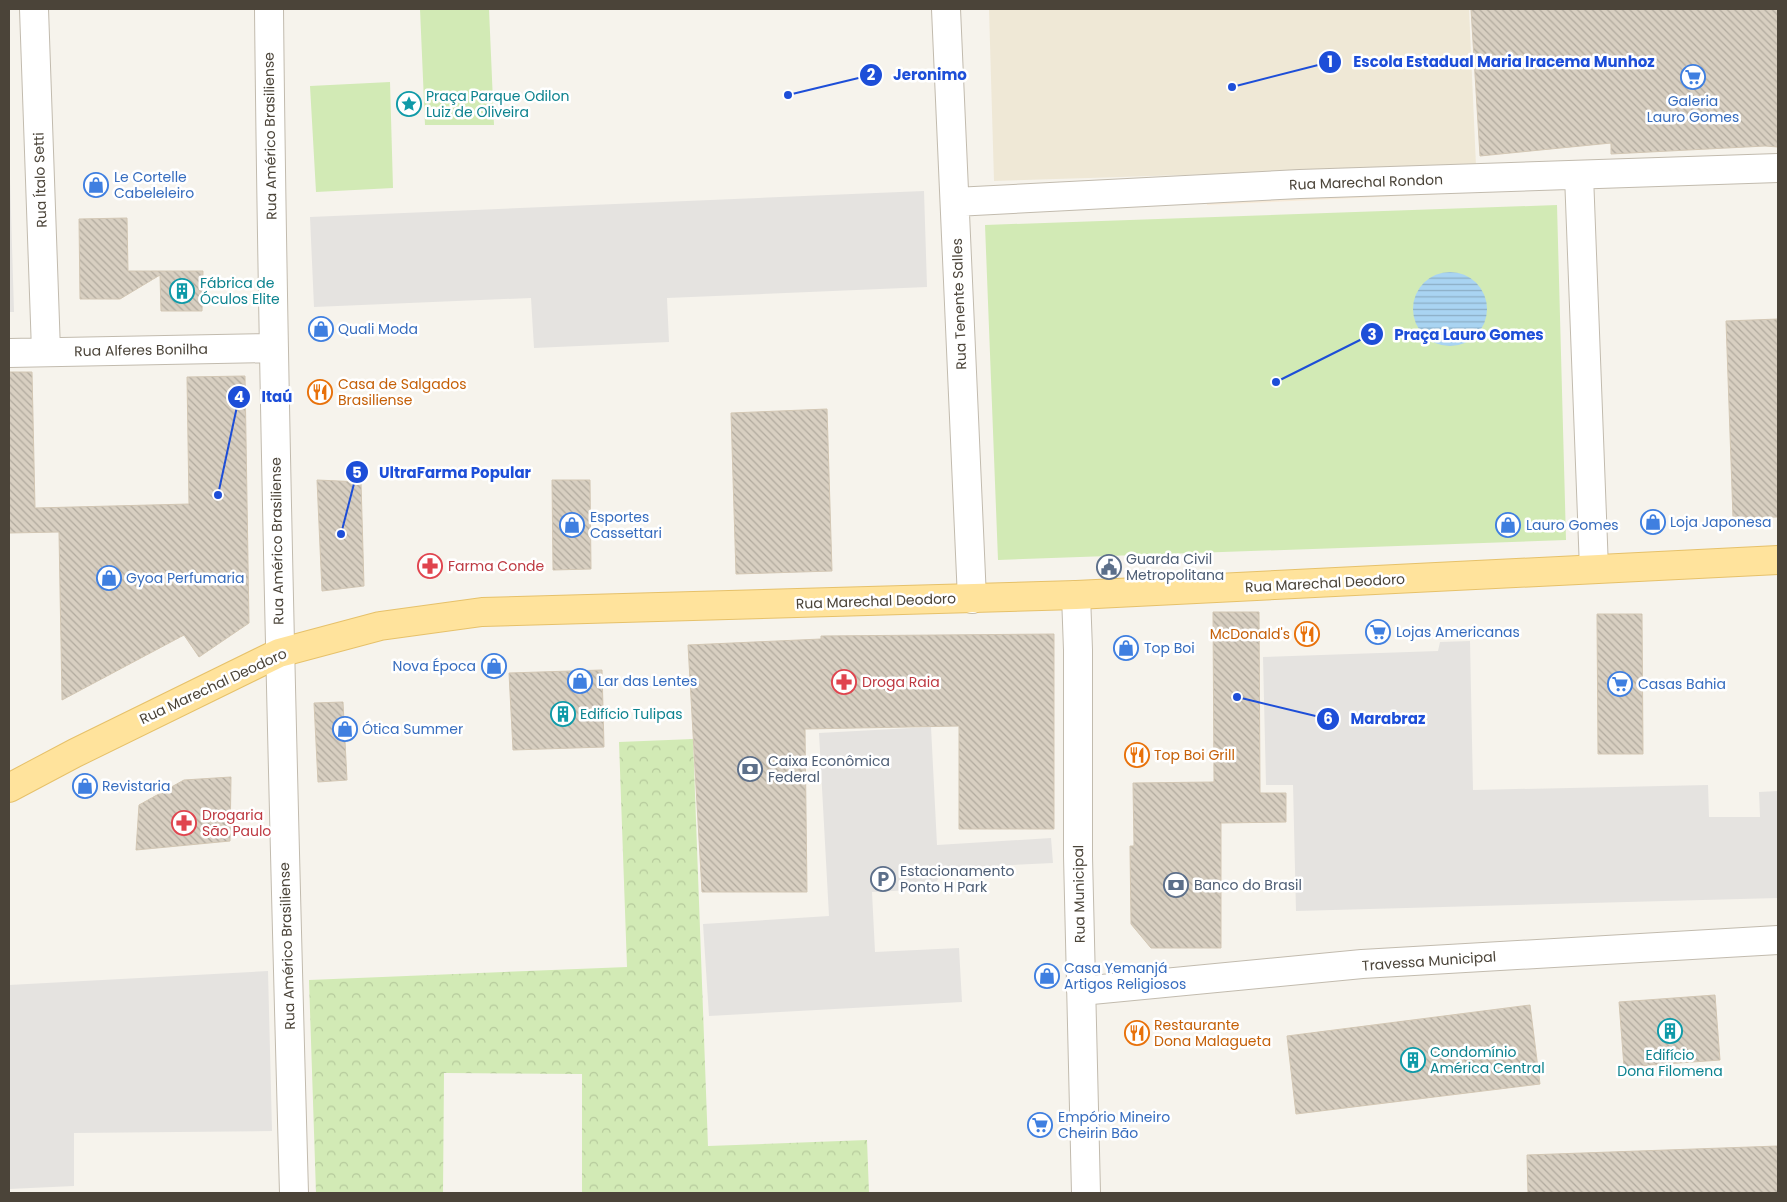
<svg xmlns="http://www.w3.org/2000/svg" width="1787" height="1202" font-family="Poppins,sans-serif">
  <style>
    .commercial { fill: #f7ead8 }
    .education { fill: #efe8d6 }
    .green { fill: #d2eab5 }
    .forest { fill: url(#forest-crowns) }
    .parking { fill: #e5e3e0 }
    .water { fill: url(#water-rules) }
    .building { fill: url(#building-back-hatch); stroke: #d3c7b4 }
    .lines { fill: none; stroke-linecap: round; stroke-linejoin: round }
    .minor-casing { stroke: #c2bbae; stroke-width: 30 }
    .major-casing { stroke: #e6c16a; stroke-width: 30 }
    .minor { stroke: #fff; stroke-width: 28 }
    .major { stroke: #ffe39c; stroke-width: 28 }
    .labels { text-anchor: middle; stroke-width: 5; stroke-linejoin: round; paint-order: stroke }
    .culture-label { font-size: 14px; fill: #0d838f; stroke: #fff; text-anchor: start }
    .shop-label { font-size: 14px; fill: #366cbe; stroke: #fff; text-anchor: start }
    .street-label { font-size: 14px; fill: #4b4439; stroke: #fff }
    .food-label { font-size: 14px; fill: #c56008; stroke: #fff; text-anchor: start }
    .service-label { font-size: 14px; fill: #4e5e75; stroke: #fff; text-anchor: start }
    .health-label { font-size: 14px; fill: #be3a42; stroke: #fff; text-anchor: start }
    .leader { fill: none; stroke: #1d4ed8; stroke-width: 2 }
    .callout-dot { fill: #1d4ed8; stroke: #fff; stroke-width: 2 }
    .mark-label { font-size: 15px; text-anchor: middle; font-weight: bold; fill: #fff }
    .callout-label { font-size: 15px; text-anchor: middle; font-weight: bold; fill: #1d4ed8; stroke: #fff; stroke-width: 5; stroke-linejoin: round; paint-order: stroke }
  </style>
  <defs>
    <pattern id="forest-crowns" width="20" height="18" patternUnits="userSpaceOnUse" patternTransform="scale(1.25)"><rect width="20" height="18" fill="#d2eab5"/><path d="M2 6a3 3 0 1 1 6 0M12 15a3 3 0 1 1 6 0" fill="none" stroke="#b6ca9c"/></pattern>
    <pattern id="water-rules" width="6" height="5" patternUnits="userSpaceOnUse" patternTransform="scale(1.25)"><rect width="6" height="5" fill="#a9d4f2"/><path d="M0 2.5h6" fill="none" stroke="#8caec5"/></pattern>
    <pattern id="building-back-hatch" width="6" height="6" patternUnits="userSpaceOnUse" patternTransform="scale(1.25)"><rect width="6" height="6" fill="#d8cfc1"/><path d="M-1 5l2 2M0 0l6 6M5-1l2 2" fill="none" stroke="#b1aa9e"/></pattern>
  </defs>
  <rect width="100%" height="100%" fill="#f6f3ec"/>
  <path class="commercial" d="M1504,186V191L1207,205V197Z"/>
  <path class="education" d="M989,9H1469L1476,166L994,181Z"/>
  <path class="green" d="M420,9H489L494,125H425Z
    M390,82L393,188L316,192L310,86Z
    M1557,205L1566,540L998,560L985,225Z"/>
  <path class="forest" d="M693,739L708,1146L867,1140L869,1193H582V1074L444,1073L443,1193H316L309,980L627,967L619,742Z"/>
  <path class="parking" d="M9,146L14,312H9Z
    M924,191L927,287L667,298L669,342L534,348L531,298L314,307L310,217Z
    M1470,641L1473,790L1708,785L1709,817H1760L1759,792L1778,791V898L1296,911L1293,785H1266L1263,657L1438,651L1440,642Z
    M931,727L937,845L1051,838L1053,863L946,868L931,889L872,892L875,952L959,948L962,1002L709,1016L703,924L829,916L819,733Z
    M268,971L272,1131L74,1133V1186L9,1189V985Z"/>
  <path class="water" d="M1413 309a37 37 0 1 1 74 0a37 37 0 1 1-74 0Z"/>
  <path class="building" d="M1471,9H1778V147L1765,146L1611,154V143L1480,156Z
    M127,218L128,271H203L202,311H161L160,275L120,299H80L79,219Z
    M1778,319V517L1733,518L1726,321Z
    M9,372H32L35,508L189,504L187,377L245,376L249,623L199,657L184,635L62,700L59,532L9,533Z
    M827,409L832,571L736,574L731,413Z
    M317,480L361,482L364,586L322,591Z
    M552,480H590L591,569L553,570Z
    M1213,612H1259L1260,793H1286V822L1221,823V948H1151L1131,924L1130,846H1134L1133,783L1214,782Z
    M1597,614H1642L1643,754H1598Z
    M1054,634V829H959V726L805,729L807,892H702L688,645L821,639V636Z
    M602,670L604,747L513,750L509,673Z
    M343,702L347,780L318,782L314,703Z
    M231,777L230,841L136,850L139,805L184,780Z
    M1715,995L1720,1060L1624,1067L1619,1002Z
    M1530,1005L1540,1084L1296,1114L1287,1036Z
    M1778,1146V1193H1528L1527,1155Z"/>
  <g class="lines">
    <defs>
      <path id="minor" d="M34,9L46,351
        M269,9C273,404 283,798 294,1193
        M946,9L972,599
        M1579,175L1594,569
        M955,202L1300,184L1778,168
        M9,353L274,348
        M1076,595L1078,650V856L1086,1193
        M1081,991L1362,964L1778,940"/>
      <path id="major" d="M9,788L75,753L279,653L380,626L482,612L1076,595L1778,560"/>
    </defs>
    <use href="#minor" class="minor-casing"/>
    <use href="#major" class="major-casing"/>
    <use href="#minor" class="minor"/>
    <use href="#major" class="major"/>
  </g>
  <defs>
    <symbol id="supermarket-ring" viewBox="-11 -11 22 22"><circle r="9.5" fill="#fff" stroke="#3f7fe0" stroke-width="1.5"/><path d="M-6-5.5h2.5l.6 2H6L4.5 2H-2.5L-4.4-4H-6ZM-1.5 3.2a1.3 1.3 0 1 0 .1 0ZM3 3.2a1.3 1.3 0 1 0 .1 0Z" fill="#3f7fe0"/></symbol>
    <symbol id="sight-ring" viewBox="-11 -11 22 22"><circle r="9.5" fill="#fff" stroke="#0f9aa8" stroke-width="1.5"/><path d="M0-6L1.8-2.2L6-1.7L2.9 1.2L3.7 5.4L0 3.3L-3.7 5.4L-2.9 1.2L-6-1.7L-1.8-2.2Z" fill="#0f9aa8"/></symbol>
    <symbol id="shop-ring" viewBox="-11 -11 22 22"><circle r="9.5" fill="#fff" stroke="#3f7fe0" stroke-width="1.5"/><path d="M-5-2.5h2.3a2.7 3.5 0 0 1 5.4 0H5L5.5 6h-11ZM-1.5-2.5h3a1.5 2.3 0 0 0-3 0Z" fill="#3f7fe0"/></symbol>
    <symbol id="building-ring" viewBox="-11 -11 22 22"><circle r="9.5" fill="#fff" stroke="#0f9aa8" stroke-width="1.5"/><path d="M-4-6H4V6H1V3H-1V6H-4ZM-2.5-4.3h1.7v1.8h-1.7ZM.8-4.3h1.7v1.8H.8ZM-2.5-1h1.7V.8h-1.7ZM.8-1h1.7V.8H.8Z" fill="#0f9aa8"/></symbol>
    <symbol id="restaurant-ring" viewBox="-11 -11 22 22"><circle r="9.5" fill="#fff" stroke="#e8710a" stroke-width="1.5"/><path d="M-5-6h1v4h1v-4h1v4h1v-4h1v5L-1.5 .5V6h-2V.5L-5-1ZM5-6V6H3V1.5H1.5Q1.5-4 5-6Z" fill="#e8710a"/></symbol>
    <symbol id="pharmacy-ring" viewBox="-11 -11 22 22"><circle r="9.5" fill="#fff" stroke="#e0444e" stroke-width="1.5"/><path d="M-2-6h4v4h4v4h-4v4h-4v-4h-4v-4h4Z" fill="#e0444e"/></symbol>
    <symbol id="civic-ring" viewBox="-11 -11 22 22"><circle r="9.5" fill="#fff" stroke="#5c6f8a" stroke-width="1.5"/><path d="M-.6-6.5H3V-4.5H.6V-3L4-1V1h2V6H-6V1h2V-1L-.6-3ZM-1.2 2.5V6h2.4V2.5Z" fill="#5c6f8a"/></symbol>
    <symbol id="bank-ring" viewBox="-11 -11 22 22"><circle r="9.5" fill="#fff" stroke="#5c6f8a" stroke-width="1.5"/><path d="M-6-4H6V4H-6ZM0-2.3a2.3 2.3 0 1 0 0 4.6a2.3 2.3 0 1 0 0-4.6Z" fill="#5c6f8a"/></symbol>
    <symbol id="parking-ring" viewBox="-11 -11 22 22"><circle r="9.5" fill="#fff" stroke="#5c6f8a" stroke-width="1.5"/><path d="M-3.5-5.5H1a3.5 3.5 0 0 1 0 7H-1V5.5H-3.5ZM-1-3.4V-.6H.8a1.4 1.4 0 0 0 0-2.8Z" fill="#5c6f8a"/></symbol>
  </defs>
  <g fill-rule="evenodd">
    <use href="#supermarket-ring" x="1679" y="63" width="28" height="28"/>
    <use href="#sight-ring" x="395" y="90" width="28" height="28"/>
    <use href="#shop-ring" x="82" y="171" width="28" height="28"/>
    <use href="#building-ring" x="168" y="277" width="28" height="28"/>
    <use href="#shop-ring" x="307" y="315" width="28" height="28"/>
    <use href="#restaurant-ring" x="306" y="378" width="28" height="28"/>
    <use href="#shop-ring" x="1639" y="508" width="28" height="28"/>
    <use href="#shop-ring" x="558" y="511" width="28" height="28"/>
    <use href="#shop-ring" x="1494" y="511" width="28" height="28"/>
    <use href="#pharmacy-ring" x="416" y="552" width="28" height="28"/>
    <use href="#civic-ring" x="1095" y="553" width="28" height="28"/>
    <use href="#shop-ring" x="95" y="564" width="28" height="28"/>
    <use href="#supermarket-ring" x="1364" y="618" width="28" height="28"/>
    <use href="#restaurant-ring" x="1293" y="620" width="28" height="28"/>
    <use href="#shop-ring" x="1112" y="634" width="28" height="28"/>
    <use href="#shop-ring" x="480" y="652" width="28" height="28"/>
    <use href="#shop-ring" x="566" y="667" width="28" height="28"/>
    <use href="#pharmacy-ring" x="830" y="668" width="28" height="28"/>
    <use href="#supermarket-ring" x="1606" y="670" width="28" height="28"/>
    <use href="#building-ring" x="549" y="700" width="28" height="28"/>
    <use href="#shop-ring" x="331" y="715" width="28" height="28"/>
    <use href="#restaurant-ring" x="1123" y="741" width="28" height="28"/>
    <use href="#bank-ring" x="736" y="755" width="28" height="28"/>
    <use href="#shop-ring" x="71" y="772" width="28" height="28"/>
    <use href="#pharmacy-ring" x="170" y="809" width="28" height="28"/>
    <use href="#parking-ring" x="869" y="865" width="28" height="28"/>
    <use href="#bank-ring" x="1162" y="871" width="28" height="28"/>
    <use href="#shop-ring" x="1033" y="962" width="28" height="28"/>
    <use href="#building-ring" x="1656" y="1017" width="28" height="28"/>
    <use href="#restaurant-ring" x="1123" y="1019" width="28" height="28"/>
    <use href="#building-ring" x="1399" y="1046" width="28" height="28"/>
    <use href="#supermarket-ring" x="1026" y="1111" width="28" height="28"/>
  </g>
  <g class="labels">
    <g class="culture-label">
      <text x="426" y="101">Praça Parque Odilon<tspan x="426" dy="16">Luiz de Oliveira</tspan></text>
      <text x="200" y="288">Fábrica de<tspan x="200" dy="16">Óculos Elite</tspan></text>
      <text x="580" y="719">Edifício Tulipas</text>
      <text x="1430" y="1057">Condomínio<tspan x="1430" dy="16">América Central</tspan></text>
      <text x="1670" y="1060" text-anchor="middle">Edifício<tspan x="1670" dy="16">Dona Filomena</tspan></text>
    </g>
    <g class="shop-label">
      <text x="1693" y="106" text-anchor="middle">Galeria<tspan x="1693" dy="16">Lauro Gomes</tspan></text>
      <text x="114" y="182">Le Cortelle<tspan x="114" dy="16">Cabeleleiro</tspan></text>
      <text x="338" y="334">Quali Moda</text>
      <text x="590" y="522">Esportes<tspan x="590" dy="16">Cassettari</tspan></text>
      <text x="1670" y="527">Loja Japonesa</text>
      <text x="1526" y="530">Lauro Gomes</text>
      <text x="126" y="583">Gyoa Perfumaria</text>
      <text x="1396" y="637">Lojas Americanas</text>
      <text x="1144" y="653">Top Boi</text>
      <text x="476" y="671" text-anchor="end">Nova Época</text>
      <text x="598" y="686">Lar das Lentes</text>
      <text x="1638" y="689">Casas Bahia</text>
      <text x="362" y="734">Ótica Summer</text>
      <text x="102" y="791">Revistaria</text>
      <text x="1064" y="973">Casa Yemanjá<tspan x="1064" dy="16">Artigos Religiosos</tspan></text>
      <text x="1058" y="1122">Empório Mineiro<tspan x="1058" dy="16">Cheirin Bão</tspan></text>
    </g>
    <g class="street-label">
      <text transform="translate(270 136) rotate(-91)" y="5">Rua Américo Brasiliense</text>
      <text transform="translate(40 180) rotate(-92)" y="5">Rua Ítalo Setti</text>
      <text transform="translate(1366 182) rotate(-2)" y="5">Rua Marechal Rondon</text>
      <text transform="translate(959 304) rotate(-92)" y="5">Rua Tenente Salles</text>
      <text transform="translate(141 350) rotate(-1)" y="5">Rua Alferes Bonilha</text>
      <text transform="translate(277 541) rotate(-91)" y="5">Rua Américo Brasiliense</text>
      <text transform="translate(1325 583) rotate(-3)" y="5">Rua Marechal Deodoro</text>
      <text transform="translate(876 601) rotate(-2)" y="5">Rua Marechal Deodoro</text>
      <text transform="translate(213 686) rotate(-25)" y="5">Rua Marechal Deodoro</text>
      <text transform="translate(1079 894) rotate(-91)" y="5">Rua Municipal</text>
      <text transform="translate(287 946) rotate(-92)" y="5">Rua Américo Brasiliense</text>
      <text transform="translate(1429 961) rotate(-4)" y="5">Travessa Municipal</text>
    </g>
    <g class="food-label">
      <text x="338" y="389">Casa de Salgados<tspan x="338" dy="16">Brasiliense</tspan></text>
      <text x="1290" y="639" text-anchor="end">McDonald's</text>
      <text x="1154" y="760">Top Boi Grill</text>
      <text x="1154" y="1030">Restaurante<tspan x="1154" dy="16">Dona Malagueta</tspan></text>
    </g>
    <g class="service-label">
      <text x="1126" y="564">Guarda Civil<tspan x="1126" dy="16">Metropolitana</tspan></text>
      <text x="768" y="766">Caixa Econômica<tspan x="768" dy="16">Federal</tspan></text>
      <text x="900" y="876">Estacionamento<tspan x="900" dy="16">Ponto H Park</tspan></text>
      <text x="1194" y="890">Banco do Brasil</text>
    </g>
    <g class="health-label">
      <text x="448" y="571">Farma Conde</text>
      <text x="862" y="687">Droga Raia</text>
      <text x="202" y="820">Drogaria<tspan x="202" dy="16">São Paulo</tspan></text>
    </g>
  </g>
  <path class="leader" d="M1232 87L1330 62M788 95L871 75M1276 382L1372 334M218 495L239 397M341 534L357 472M1237 697L1328 719"/>
  <g class="callout-dot">
    <circle cx="1232" cy="87" r="5"/>
    <circle cx="788" cy="95" r="5"/>
    <circle cx="1276" cy="382" r="5"/>
    <circle cx="218" cy="495" r="5"/>
    <circle cx="341" cy="534" r="5"/>
    <circle cx="1237" cy="697" r="5"/>
    <circle cx="1330" cy="62" r="12"/>
    <circle cx="871" cy="75" r="12"/>
    <circle cx="1372" cy="334" r="12"/>
    <circle cx="239" cy="397" r="12"/>
    <circle cx="357" cy="472" r="12"/>
    <circle cx="1328" cy="719" r="12"/>
  </g>
  <g class="mark-label">
    <text x="1330" y="67">1</text>
    <text x="871" y="80">2</text>
    <text x="1372" y="340">3</text>
    <text x="239" y="402">4</text>
    <text x="357" y="478">5</text>
    <text x="1328" y="724">6</text>
  </g>
  <g class="callout-label">
    <text x="1504" y="67">Escola Estadual Maria Iracema Munhoz</text>
    <text x="930" y="80">Jeronimo</text>
    <text x="1469" y="340">Praça Lauro Gomes</text>
    <text x="277" y="402">Itaú</text>
    <text x="455" y="478">UltraFarma Popular</text>
    <text x="1388" y="724">Marabraz</text>
  </g>
  <rect width="1787" height="1202" fill="none" stroke="#4b4439" stroke-width="20"/>
</svg>
